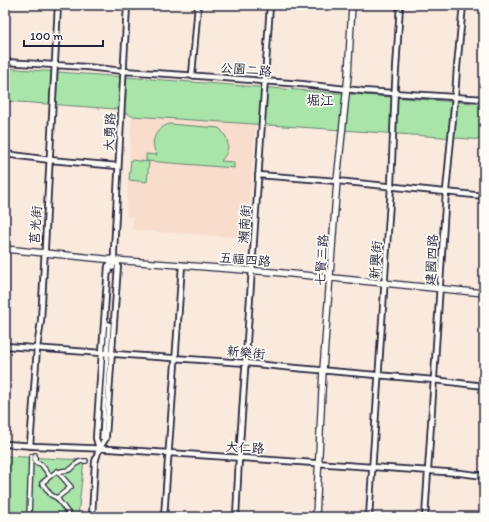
<svg xmlns="http://www.w3.org/2000/svg" width="489" height="522" font-family="Itim,'LXGW WenKai TC',sans-serif">
  <style>
    .built { fill: #f8ddcd }
    .green { fill: #a9e4a9; stroke: #668372 }
    .lines { fill: none; stroke-linecap: round; stroke-linejoin: round }
    .pedestrian-casing { stroke: #22223b; stroke-width: 6 }
    .minor-casing { stroke: #22223b; stroke-width: 8 }
    .tertiary-casing { stroke: #22223b; stroke-width: 8 }
    .pedestrian { stroke: #fdfcf7; stroke-width: 3.5 }
    .minor { stroke: #fdfcf7; stroke-width: 4.5 }
    .tertiary { stroke: #fdfcf7; stroke-width: 5.5 }
    .labels { text-anchor: middle; stroke-width: 3.5; stroke-linejoin: round; paint-order: stroke }
    .street-label { font-size: 13px; fill: #22223b; stroke: #fdfcf7 }
    .neighbourhood-label { font-size: 14px; fill: #22223b; stroke: #fdfcf7 }
  </style>
  <rect width="100%" height="100%" fill="#faeade"/>
  <filter id="ink" filterUnits="userSpaceOnUse"><feTurbulence type="fractalNoise" baseFrequency=".025" numOctaves="2"/><feDisplacementMap in="SourceGraphic" scale="8" xChannelSelector="R" yChannelSelector="G"/><feConvolveMatrix kernelMatrix="1 2 1 2 8 2 1 2 1" color-interpolation-filters="sRGB"/></filter>
  <g filter="url(#ink)">
    <path class="built" d="M132,116L256,124L246,238L132,230L133,217L126,216Z"/>
    <path class="green" d="M5,68L484,104V140L299,127L132,116L116,109L5,101Z
      M169,124L219,128C230,139 231,149 221,161L234,162V168L146,161V154L157,155C149,142 155,129 169,124Z
      M131,160L149,162L147,182L129,180Z
      M5,456L84,460L78,516L34,515L5,517Z"/>
    <g class="lines">
      <defs>
        <path id="pedestrian" d="M110,272V267L113,268L114,260
          M102,438L109,324H106V320
          M35,455V462L41,464L50,476
          M59,472C63,470 65,471 69,470C76,467 76,460 86,461
          M57,498L51,495L42,483L57,471L71,487L57,498L71,517
          M29,517L31,456"/>
        <path id="minor" d="M5,62L87,67L123,71L199,76L302,84L363,91L484,99
          M192,75L198,5
          M5,154L50,160L118,166
          M258,175L337,181L484,196
          M5,346L143,356L246,363L284,367L434,380L484,386
          M5,444L35,446L110,449L460,473L484,476
          M30,446L37,348L41,321L58,5
          M99,449L96,438L108,266L114,260
          M92,517L95,462L99,449L106,438V436L118,265L114,260V251L127,5
          M164,517L182,265
          M236,517L239,458L270,5
          M369,517L391,186L395,85L400,5
          M425,517L446,191L455,97L457,67L463,5"/>
        <path id="tertiary" d="M5,249L114,260L272,272L484,293
          M316,517L323,370L337,181L348,76L352,5"/>
      </defs>
      <use href="#pedestrian" class="pedestrian-casing"/>
      <use href="#minor" class="minor-casing"/>
      <use href="#tertiary" class="tertiary-casing"/>
      <use href="#pedestrian" class="pedestrian"/>
      <use href="#minor" class="minor"/>
      <use href="#tertiary" class="tertiary"/>
    </g>
  </g>
  <g class="labels">
    <g class="street-label">
      <text transform="translate(246 69) rotate(5)" y="5">公園二路</text>
      <text transform="translate(109 132) rotate(-87)" y="5">大勇路</text>
      <text transform="translate(244 224) rotate(-86)" y="5">瀨南街</text>
      <text transform="translate(35 225) rotate(-86)" y="5">莒光街</text>
      <text transform="translate(245 259) rotate(5)" y="5">五福四路</text>
      <text transform="translate(321 260) rotate(-86)" y="5">七賢三路</text>
      <text transform="translate(375 260) rotate(-86)" y="5">新興街</text>
      <text transform="translate(431 260) rotate(-87)" y="5">建國四路</text>
      <text transform="translate(246 352) rotate(5)" y="5">新樂街</text>
      <text transform="translate(245 447) rotate(3)" y="5">大仁路</text>
    </g>
    <g class="neighbourhood-label">
      <text x="320" y="105">堀江</text>
    </g>
  </g>
  <rect width="489" height="522" fill="none" stroke="#fdfcf7" stroke-width="20"/>
  <rect x="10" y="10" width="469" height="502" fill="none" stroke="#22223b" stroke-width="1.5" filter="url(#ink)"/>
  <path d="M24 40v6h79v-6" fill="none" stroke="#22223b" stroke-width="2"/>
  <text x="30" y="40" font-size="12" fill="#22223b" stroke="#fdfcf7" stroke-width="3" paint-order="stroke">100 m</text>
</svg>
